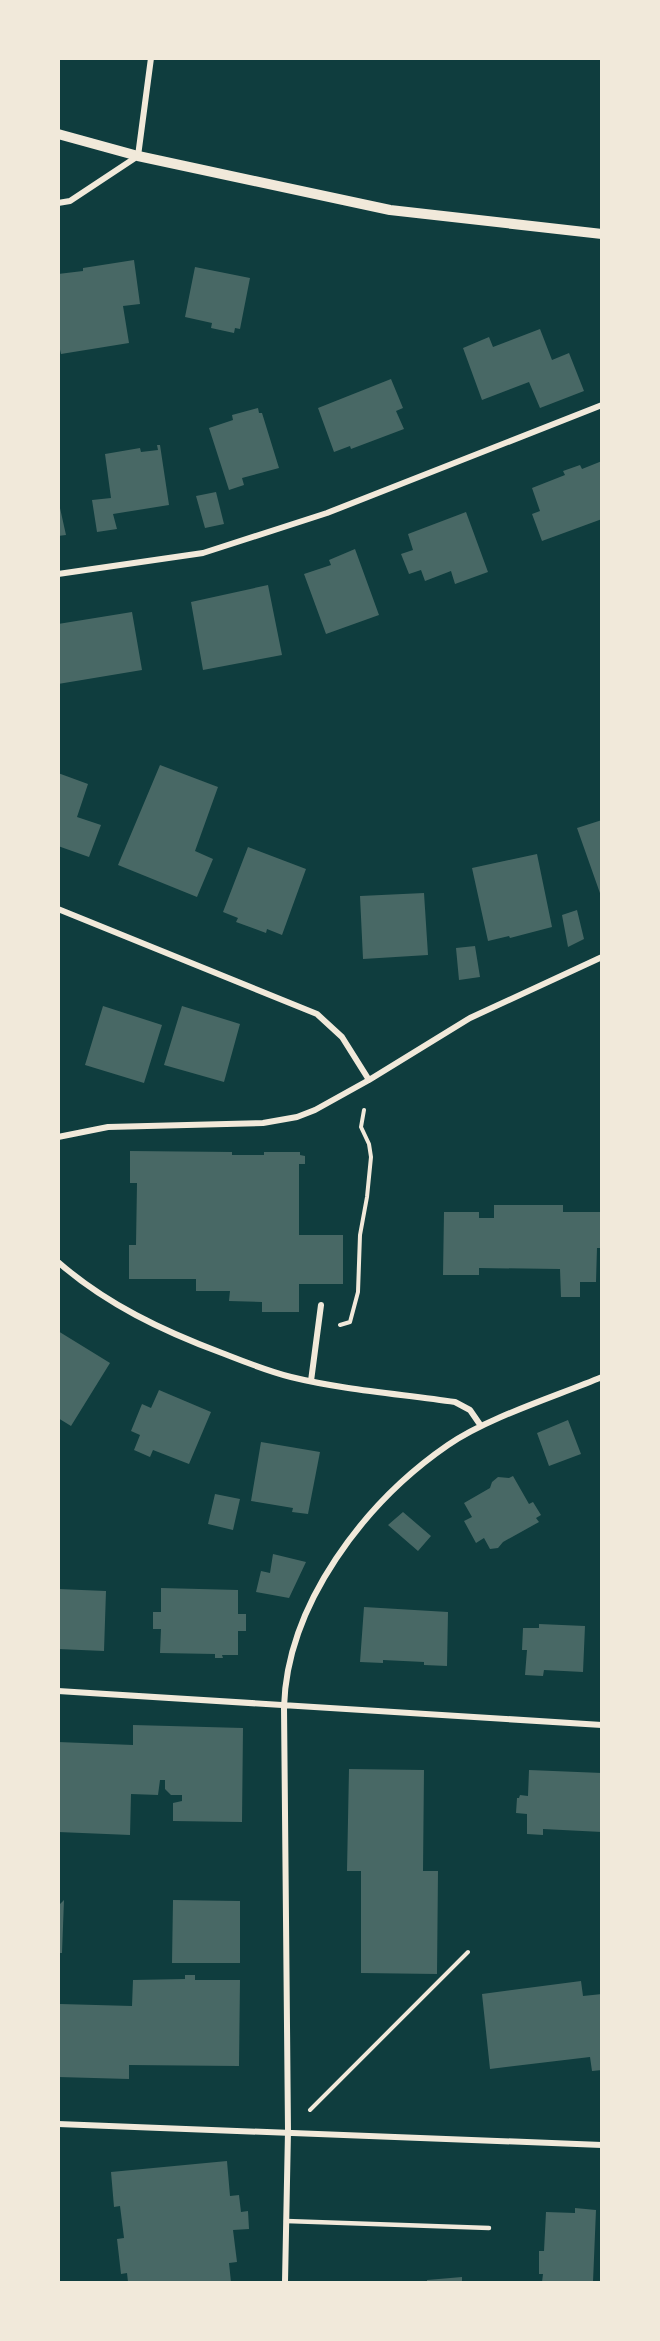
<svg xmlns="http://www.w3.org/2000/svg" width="660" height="2341" font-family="Raleway,sans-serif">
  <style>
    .building { fill: #486865 }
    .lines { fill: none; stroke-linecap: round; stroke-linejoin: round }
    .path { stroke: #f1e9da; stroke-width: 4 }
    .service { stroke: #f1e9da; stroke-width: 4.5 }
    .minor { stroke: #f1e9da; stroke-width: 6 }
    .tertiary { stroke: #f1e9da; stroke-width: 10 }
  </style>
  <rect width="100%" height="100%" fill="#0f3d3e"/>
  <path class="building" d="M134,260L140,304L123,306L129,343L61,354L58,341V274L83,271V268Z
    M195,267L250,278L240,329L235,328L234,333L211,328L212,323L185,317Z
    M540,329L552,360L569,353L584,391L540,408L529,382L482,400L463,348L489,337L493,347Z
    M391,379L403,408L396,411L404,429L351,449L350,446L334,452L318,408Z
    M258,408L259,413H262L279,468L242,478L244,485L229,490L209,428L233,420L232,415Z
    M157,445H160L169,505L113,514L117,529L97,532L92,500L111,498L105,454L140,448L141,452L158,450Z
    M602,461V519L542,541L532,514L540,511L532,488L565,475L563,471L580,465L582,469Z
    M216,492L224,524L205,528L196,496Z
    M58,499L66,535L58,536Z
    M466,512L488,572L455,584L451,571L425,581L421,570L409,574L401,554L413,550L408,534Z
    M355,549L379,615L326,634L304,574L331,565L329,560Z
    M268,585L282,655L203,670L191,602Z
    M132,612L142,670L58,684V624Z
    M160,765L218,787L195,851L213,859L197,897L118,865Z
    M58,773L88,784L77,817L101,825L89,857L58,846Z
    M602,820V896H601L577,828Z
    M248,847L306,869L282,935L267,929L266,933L236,922L238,918L223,912Z
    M537,854L552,927L510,938L509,936L488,941L472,868Z
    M424,893L428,955L363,959L360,896Z
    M577,910L584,939L568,947L562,915Z
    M475,946L480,977L459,980L456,948Z
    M103,1006L162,1025L144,1083L85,1065Z
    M182,1006L240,1024L224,1082L164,1065Z
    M130,1151L232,1152V1155H264V1152H300V1155L305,1156V1164H299V1235H343V1284H299V1312H262V1302L229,1301L230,1291H196V1279H129V1245H136L137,1183H130Z
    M494,1205H563V1212H602V1248H597L596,1282H580V1297H561L560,1269L479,1268V1275H443L444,1212H479V1218H494Z
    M58,1331L110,1363L71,1426L58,1418Z
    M159,1390L211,1412L189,1464L153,1450L150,1457L134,1450L140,1435L131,1431L142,1404L151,1408Z
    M568,1420L581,1454L549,1466L537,1433Z
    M261,1442L320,1452L308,1514L292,1512L293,1508L251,1501Z
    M513,1476L529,1504L533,1502L541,1515L536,1518L539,1522L503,1542L498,1548L490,1549L484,1538L476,1543L464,1521L472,1517L464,1503L490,1488L492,1482L498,1477L509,1478Z
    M215,1494L240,1499L233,1530L208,1524Z
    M403,1512L431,1536L418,1551L388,1525Z
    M273,1554L306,1562L289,1598L256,1592L261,1571L270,1573Z
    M161,1588L238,1590V1614H246V1631H238V1655H222L223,1658H215V1654L160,1653L161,1629H153V1612H161Z
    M58,1589L106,1591L104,1651L58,1649Z
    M364,1607L448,1612L447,1666L424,1665V1662L383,1660V1663L360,1662Z
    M539,1624L585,1626L583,1672L544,1670L543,1676L525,1675L527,1650H522L523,1628H539Z
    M133,1725L243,1728L242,1822L173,1821V1803L182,1801V1795H171L165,1789V1780H160L158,1795L131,1794L130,1835L58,1832V1742L133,1745Z
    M349,1769L424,1770L423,1871H438L437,1974L361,1973V1871H347Z
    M529,1770L602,1773V1832L543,1829V1835L527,1834V1814L516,1813L517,1798H519L520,1795L528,1796Z
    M64,1900L62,1953H58V1906Z
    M173,1900L240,1901V1963H172Z
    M185,1975H195V1980H240L239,2066L129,2065V2079L58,2077L60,2004L132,2006L133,1980L185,1979Z
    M581,1981L583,1996L602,1994V2070L592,2071L590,2057L490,2069L482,1994Z
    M227,2161L230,2196L239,2195L241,2212L248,2211L249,2229L233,2230L237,2262L229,2263L231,2282H128L127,2273L121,2274L117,2239L124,2238L120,2206L114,2207L111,2172Z
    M575,2208L596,2210L593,2282H542L543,2274H539V2251H544L546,2212L575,2213Z
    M462,2277V2282H427V2280Z"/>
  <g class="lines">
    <path class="path" d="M340,1325L350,1322L358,1292L360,1235L367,1197L371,1157L369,1144L361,1127L364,1110
      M310,2110L468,1952"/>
    <path class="service" d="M286,2221L489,2228"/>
    <path class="minor" d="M58,203L70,201L138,156L151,58
      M58,574L203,553L327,513L602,405
      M58,909L317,1014L342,1037L369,1080
      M58,1137L108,1127L263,1123L297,1117L315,1110L369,1080L470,1018L602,957
      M58,1262C106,1304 163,1331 222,1353C245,1362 267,1371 291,1377C344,1390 401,1394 455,1402L470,1410L481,1426
      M311,1381L321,1305
      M58,1691L602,1725
      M58,2124L602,2145
      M285,2282L288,2131L284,1707C287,1604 365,1502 448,1445C489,1417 554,1397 602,1377"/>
    <path class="tertiary" d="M58,134L138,156L390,210L602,234"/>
  </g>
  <rect width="660" height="2341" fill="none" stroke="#f1e9da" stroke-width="120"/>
</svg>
